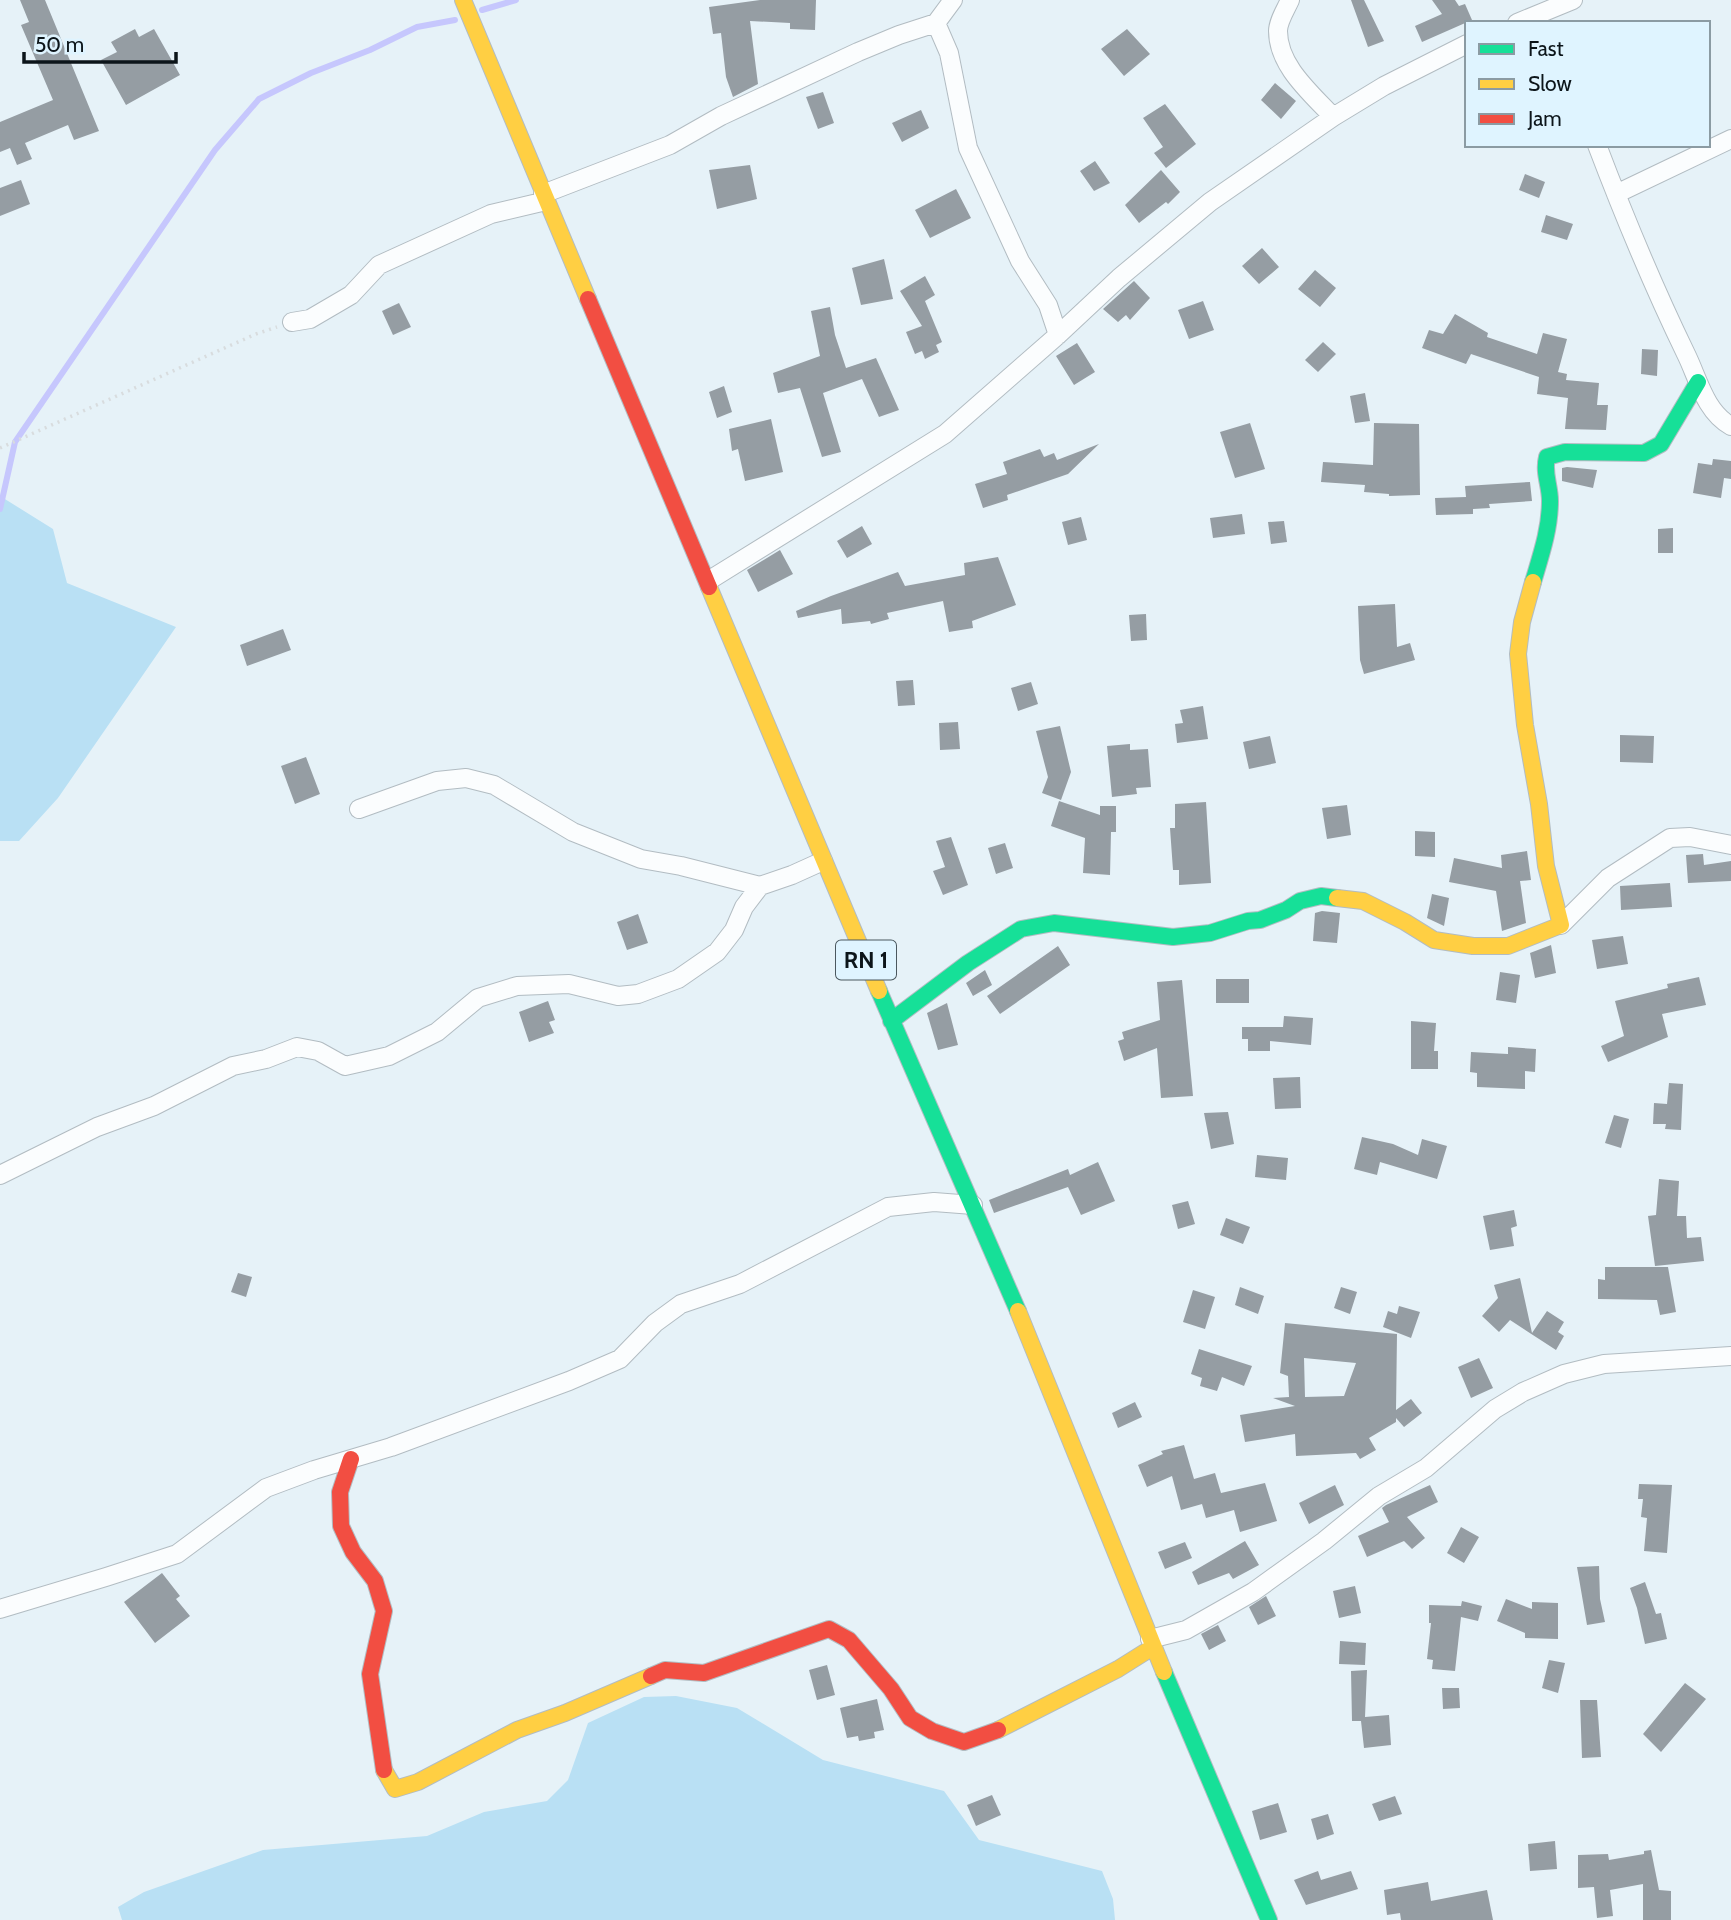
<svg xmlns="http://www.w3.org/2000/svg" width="1731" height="1920" font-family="Cabin,sans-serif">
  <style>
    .green { fill: #b9e0f4 }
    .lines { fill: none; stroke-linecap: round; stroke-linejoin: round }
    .stream { stroke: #c6c7fd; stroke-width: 6 }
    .building { fill: #959da3; fill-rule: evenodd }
    .street-casing { stroke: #b2bcc2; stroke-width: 20 }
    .fast-casing { stroke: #b2bcc2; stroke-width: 18 }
    .slow-casing { stroke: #b2bcc2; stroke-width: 18 }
    .jam-casing { stroke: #b2bcc2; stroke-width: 18 }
    .path { stroke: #d8dcde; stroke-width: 3.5; stroke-dasharray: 2 5; stroke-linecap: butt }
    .street { stroke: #fbfdfe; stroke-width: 18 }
    .fast { stroke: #16e098; stroke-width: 16 }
    .slow { stroke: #ffcf43; stroke-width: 16 }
    .jam { stroke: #f24e42; stroke-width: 16 }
    .labels { text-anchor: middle; stroke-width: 7; stroke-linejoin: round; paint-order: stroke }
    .shield { fill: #dff4ff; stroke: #4b585f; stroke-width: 2 }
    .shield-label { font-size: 23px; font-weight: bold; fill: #0c151a }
  </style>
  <rect width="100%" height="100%" fill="#e6f2f8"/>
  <path class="green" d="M0,496L53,529L67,583L176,627L58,798L19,841H0Z
    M676,1696L737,1708L823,1760L944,1791L979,1840L1102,1871L1113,1899L1115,1920H122L118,1907L144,1892L263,1850L427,1836L484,1812L547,1801L568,1780L588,1723L644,1697Z"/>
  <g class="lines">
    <path class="stream" d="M482,10L516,0
      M0,509L15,442L215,150L259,99L311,73L370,50L417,27L455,20"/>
  </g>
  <path class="building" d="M20,0H45L99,131L74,140L68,125L25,143L32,159L17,165L10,148L0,152V122L53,100L21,25L29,22Z
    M760,0H816L815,30L790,29V23L750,21L758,84L733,97L726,77L721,33L713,34L709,7Z
    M1351,0H1364L1384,41L1368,47Z
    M1432,0H1455L1459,6L1465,4L1472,20L1422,42L1415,26L1442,14Z
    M135,29L139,37L154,29L180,75L126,105L101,60L117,52L111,42Z
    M1127,29L1150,54L1124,76L1101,49Z
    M1275,83L1296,101L1281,119L1261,100Z
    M823,92L834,123L818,129L806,97Z
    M1165,104L1196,144L1166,168L1154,153L1163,147L1143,118Z
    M921,110L929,128L902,142L892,123Z
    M1095,161L1110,183L1094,191L1080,171Z
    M750,165L757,199L717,209L709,170Z
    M1161,170L1180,192L1168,204L1166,202L1139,223L1125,205Z
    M1525,174L1545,182L1539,198L1519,190Z
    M21,180L30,204L0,216V188Z
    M956,189L971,218L930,238L915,210Z
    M1546,215L1573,224L1567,240L1541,232Z
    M1262,248L1279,267L1259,284L1242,266Z
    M884,259L893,299L861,305L852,268Z
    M1315,270L1336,288L1320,307L1298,289Z
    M925,276L935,295L925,301L942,342L936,345L939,352L925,359L922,351L915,354L906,332L922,326L900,291Z
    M1134,281L1150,298L1130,320L1126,315L1118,322L1103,309Z
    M1203,301L1214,330L1189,339L1178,310Z
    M399,303L411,327L393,335L382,311Z
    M830,307L835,335L846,368L876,358L899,410L879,417L862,379L823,393L841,452L822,457L800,388L778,393L773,373L820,356L811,311Z
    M1455,314L1488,333L1487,337L1537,354L1543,333L1567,339L1558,372L1567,374L1566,380L1599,383L1597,405H1608L1606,430L1565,429L1568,398L1537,394L1539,377L1471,354L1466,364L1422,348L1429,330L1443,334Z
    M1323,342L1336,354L1318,372L1305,360Z
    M1077,343L1095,372L1074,385L1056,356Z
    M1642,349L1658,350L1657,376L1641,374Z
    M724,386L732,412L717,418L709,392Z
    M1365,393L1370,421L1355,423L1350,396Z
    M771,419L783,472L745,481L738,449L732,451L729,429Z
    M1250,423L1265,469L1235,478L1220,432Z
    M1374,423L1419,424L1420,495L1389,496V494L1364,492L1365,485L1321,482L1323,462L1373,465Z
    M1099,444L1068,474L1007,495L1008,500L983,508L975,484L1007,474L1003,462L1040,449L1044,457L1054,453L1057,460Z
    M1713,459L1731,461V479L1724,478L1721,498L1693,493L1698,463L1712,465Z
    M1567,467L1597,470L1593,488L1562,481V468Z
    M1530,482L1532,501L1489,504L1490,508L1473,509V514L1436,515L1435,498L1466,497L1465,486Z
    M1242,514L1245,534L1213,538L1210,518Z
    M1081,517L1087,540L1068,545L1062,522Z
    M1284,521L1287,542L1271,544L1268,522Z
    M862,526L872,544L847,558L837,541Z
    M1673,528V553H1658V529Z
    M780,550L793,574L758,592L747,570Z
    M998,557L1016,605L972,621L973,628L949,632L943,601L887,613L889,619L871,624L870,621L842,624L841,609L798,618L796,611L831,596L898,572L905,586L965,575L964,563Z
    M1395,604L1397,647L1410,643L1415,660L1364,674L1360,660L1358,606Z
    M1146,614L1147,640L1131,641L1129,615Z
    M283,629L291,650L247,666L240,645Z
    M913,680L915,705L898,706L896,681Z
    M1031,682L1038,704L1018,711L1011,688Z
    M1203,706L1208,739L1177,743L1175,724L1183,723L1180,710Z
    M958,722L960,749L940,750L939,723Z
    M1060,726L1071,772L1061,800L1042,793L1048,777L1036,731Z
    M1620,735L1654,736L1653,763L1620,762Z
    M1270,736L1276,763L1249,769L1243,742Z
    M1130,744V750L1148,749L1151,787L1136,788L1137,794L1112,797L1107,746Z
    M306,757L320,794L295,804L281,766Z
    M1059,801L1100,815V806H1116V832H1111L1110,875L1083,873L1085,838L1051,826Z
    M1206,802L1211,883L1179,885V870H1173L1170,828H1175V804Z
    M1347,805L1351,835L1327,839L1322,808Z
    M1415,831L1435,832V857L1415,856Z
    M951,837L968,885L943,895L933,871L945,867L936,841Z
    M1005,843L1013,868L996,874L988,848Z
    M1527,851L1531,880L1520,881L1526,923L1502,931L1496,891L1449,882L1454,858L1502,868L1501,855Z
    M1703,854L1704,865L1731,861V881L1688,883L1686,855Z
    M1670,883L1672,907L1621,910L1620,886Z
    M1432,894L1449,898L1444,926L1427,918Z
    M1322,911L1340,913L1337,943L1313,941L1315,913Z
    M638,914L648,943L627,950L617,922Z
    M1623,936L1628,964L1597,969L1592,940Z
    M1551,945L1556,973L1535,978L1530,953Z
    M1058,946L1070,965L1000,1014L987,996Z
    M985,970L992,985L973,996L966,983Z
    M1500,972L1520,975L1516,1003L1496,1000Z
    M1699,977L1706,1005L1662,1014L1668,1037L1608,1062L1601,1046L1624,1036L1615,1001L1668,988L1667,984Z
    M1216,979H1249V1003H1216Z
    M1182,980L1193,1096L1161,1098L1157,1048L1124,1061L1118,1041L1124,1039L1122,1032L1160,1020L1157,982Z
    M548,1001L555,1020L549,1022L554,1033L529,1042L519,1012Z
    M947,1003L958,1045L938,1050L927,1013Z
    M1284,1016L1313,1018L1311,1045L1270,1041V1051H1248V1039H1242V1027H1283Z
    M1411,1021L1436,1023L1434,1051H1438V1069H1411Z
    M1508,1047L1536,1049L1535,1072L1525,1071V1089L1477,1087V1073L1470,1072L1471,1052L1508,1054Z
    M1300,1077L1301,1108L1275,1109L1273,1078Z
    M1669,1083L1683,1084L1681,1130L1665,1129L1666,1124H1653L1654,1103L1667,1104Z
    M1228,1112L1234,1144L1211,1149L1204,1113Z
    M1614,1115L1629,1119L1621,1148L1605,1143Z
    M1362,1137L1393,1144L1418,1155L1422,1139L1447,1146L1437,1179L1380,1162L1377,1175L1354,1169Z
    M1257,1155L1288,1158L1286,1180L1255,1177Z
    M1098,1162L1115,1201L1081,1215L1068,1187L994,1213L989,1200L1068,1169L1070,1175Z
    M1659,1179L1679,1181L1677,1216H1686L1687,1238L1701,1237L1704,1261L1655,1266L1648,1216L1656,1215Z
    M1188,1201L1195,1224L1178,1229L1172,1205Z
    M1514,1210L1517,1226L1511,1228L1514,1246L1490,1250L1483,1216Z
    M1226,1218L1250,1227L1243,1244L1220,1235Z
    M1605,1267H1668L1676,1312L1660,1315L1657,1300L1598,1299V1279L1605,1280Z
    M238,1273L252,1277L246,1297L231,1292Z
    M1520,1278L1532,1333L1547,1311L1564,1322L1558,1332L1564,1336L1556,1350L1510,1320L1499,1332L1482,1316L1498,1298L1494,1285Z
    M1240,1287L1264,1296L1258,1314L1235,1305Z
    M1341,1287L1357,1292L1350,1314L1334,1308Z
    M1193,1290L1215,1297L1205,1329L1183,1322Z
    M1399,1306L1420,1312L1411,1338L1383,1327L1388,1311L1397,1314Z
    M1285,1323L1397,1334L1396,1410L1411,1399L1422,1413L1404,1427L1396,1418V1422L1369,1438L1376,1450L1360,1459L1356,1453L1296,1456L1295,1434L1245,1442L1240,1415L1295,1406L1273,1398L1289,1397L1288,1376L1280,1373ZM1304,1358L1356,1363L1344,1396L1305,1397Z
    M1199,1349L1252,1366L1244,1386L1222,1377L1217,1391L1200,1386L1202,1378L1191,1374Z
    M1479,1358L1493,1388L1471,1398L1458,1367Z
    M1135,1402L1142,1417L1118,1428L1112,1413Z
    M1184,1445L1194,1479L1215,1473L1221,1493L1265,1483L1277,1521L1240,1532L1234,1510L1206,1518L1202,1504L1181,1510L1172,1476L1147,1487L1138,1465L1163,1454L1161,1451Z
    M1639,1484L1672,1485L1667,1553L1644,1551L1647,1518L1641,1517L1643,1499H1638Z
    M1335,1485L1344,1505L1309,1524L1299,1503Z
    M1430,1485L1438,1502L1407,1517L1425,1538L1412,1549L1404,1541L1367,1557L1358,1536L1389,1522L1382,1508L1386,1505Z
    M1461,1527L1479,1537L1464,1563L1447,1553Z
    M1245,1541L1259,1565L1233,1579L1229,1573L1198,1585L1192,1572Z
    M1185,1542L1192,1558L1165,1569L1158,1552Z
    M1599,1566L1600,1599L1605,1622L1587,1625L1577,1567Z
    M162,1573L180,1596L176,1599L190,1616L155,1643L124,1602Z
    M1645,1582L1656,1614L1661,1613L1667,1639L1645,1644L1637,1608L1630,1588Z
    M1355,1586L1361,1613L1339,1618L1333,1591Z
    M1266,1596L1276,1616L1258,1625L1249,1607Z
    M1506,1599L1532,1609V1602L1558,1603V1639L1525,1638V1633L1497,1621Z
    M1462,1601L1482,1606L1478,1621L1461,1617L1455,1671L1432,1669L1433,1660L1427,1659L1431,1623H1429V1605L1461,1606Z
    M1218,1625L1226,1641L1209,1650L1201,1634Z
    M1340,1641L1366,1643L1365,1665L1339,1664Z
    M1549,1660L1565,1663L1558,1693L1542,1688Z
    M827,1665L835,1695L817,1700L809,1670Z
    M1367,1670L1365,1717L1389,1715L1391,1745L1364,1748L1361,1721H1352L1351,1671Z
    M1685,1683L1706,1699L1661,1752L1643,1734Z
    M1442,1688H1459L1460,1708L1443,1709Z
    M877,1699L884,1730L874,1732L875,1738L859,1741L858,1736L847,1738L840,1708Z
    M1580,1700H1597L1601,1757L1582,1758Z
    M992,1795L1001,1815L976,1826L967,1805Z
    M1395,1796L1402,1814L1379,1821L1372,1804Z
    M1278,1803L1287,1832L1260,1840L1252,1811Z
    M1328,1814L1334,1834L1317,1840L1311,1819Z
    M1555,1841L1557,1869L1530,1871L1528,1844Z
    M1651,1850L1659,1890L1671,1891V1920H1643V1884L1610,1890L1613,1916L1597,1918L1594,1887L1578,1888V1855L1608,1854L1609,1860L1644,1854V1851Z
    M1318,1871L1321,1880L1351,1871L1358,1889L1306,1905L1294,1880Z
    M1428,1882L1431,1901L1487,1890L1493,1920H1401L1400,1913L1387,1915L1384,1890Z"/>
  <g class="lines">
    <defs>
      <path id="street" d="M1290,0C1286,9 1278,21 1278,31C1278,66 1311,93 1333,117
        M936,23L949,53L968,148L1020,261L1048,305L1058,335
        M1517,23L1573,0
        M1597,145C1624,216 1653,286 1686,354C1698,378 1705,412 1731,426
        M543,194L670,145L721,116L858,52L899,35L936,23L953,0
        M1616,194L1731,139
        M292,322L310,319L351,295L379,265L491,214L546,201
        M708,581L945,434L1058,335L1119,278L1210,202L1333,117L1384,86L1467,44
        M359,809L437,781L466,778L494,785L573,832L641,859L681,866L760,886L792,875L823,861
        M1561,925L1608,878L1670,838L1690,837L1731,845
        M0,1175L97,1127L154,1106L233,1066L266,1059L297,1047L318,1051L345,1066L389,1056L437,1032L478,998L517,986L569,984L618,996L638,994L678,979L717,952L734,930L744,907L760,886
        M0,1609L106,1577L177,1554L266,1488L314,1470L391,1447L569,1381L620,1359L655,1323L681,1304L740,1284L888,1207L934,1202L973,1205
        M1150,1639L1186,1630L1253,1592L1324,1541L1379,1496L1426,1468L1495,1409L1523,1392L1564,1374L1604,1364L1731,1356"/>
      <path id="fast" d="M1533,582C1541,555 1550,529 1550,501C1550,485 1543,473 1547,457L1565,452L1644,453L1661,444L1698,382
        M879,991L1018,1311
        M891,1021L968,963L1021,929L1054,923L1173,937L1210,933L1248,921L1260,920L1286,910L1300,901L1321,896L1337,898
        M1164,1672L1269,1920"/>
      <path id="slow" d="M463,0L588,299
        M709,587L879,991
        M1337,898L1363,901L1405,922L1434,940L1473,946H1508L1561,925L1546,866L1539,804L1525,725L1518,654L1522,622L1533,582
        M1018,1311L1164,1672
        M998,1730L1118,1669L1153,1647
        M384,1770L395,1789L418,1782L517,1730L565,1713L651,1676"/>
      <path id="jam" d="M588,299L709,587
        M351,1459L340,1492L341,1526L353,1552L375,1581L384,1611L370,1674L384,1770
        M651,1676L665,1670L704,1673L829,1629L849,1640L891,1689L910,1718L932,1731L964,1742L998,1730"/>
    </defs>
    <use href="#street" class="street-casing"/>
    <use href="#fast" class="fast-casing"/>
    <use href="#slow" class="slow-casing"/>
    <use href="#jam" class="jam-casing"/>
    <path class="path" d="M0,448L256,334L277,327"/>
    <use href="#street" class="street"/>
    <use href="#fast" class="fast"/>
    <use href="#slow" class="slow"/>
    <use href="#jam" class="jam"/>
  </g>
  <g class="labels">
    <rect class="shield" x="836" y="940.5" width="60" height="39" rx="5"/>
    <g class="shield-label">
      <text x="866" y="968">RN 1</text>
    </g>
  </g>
  <rect x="1465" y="21" width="245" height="126" fill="#dff4ff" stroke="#8b9ba3" stroke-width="2"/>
  <rect x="1479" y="44" width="35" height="10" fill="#16e098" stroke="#8b9ba3" stroke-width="2"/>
  <text x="1528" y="56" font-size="21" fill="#0c151a">Fast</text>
  <rect x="1479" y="79" width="35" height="10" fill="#ffcf43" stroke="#8b9ba3" stroke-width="2"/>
  <text x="1528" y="91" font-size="21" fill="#0c151a">Slow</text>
  <rect x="1479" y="114" width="35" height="10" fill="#f24e42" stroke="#8b9ba3" stroke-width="2"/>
  <text x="1528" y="126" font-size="21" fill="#0c151a">Jam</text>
  <path d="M24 52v10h152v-10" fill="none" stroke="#0c151a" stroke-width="3.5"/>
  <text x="35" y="52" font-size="21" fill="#0c151a" stroke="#dff4ff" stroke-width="5" paint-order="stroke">50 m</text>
</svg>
